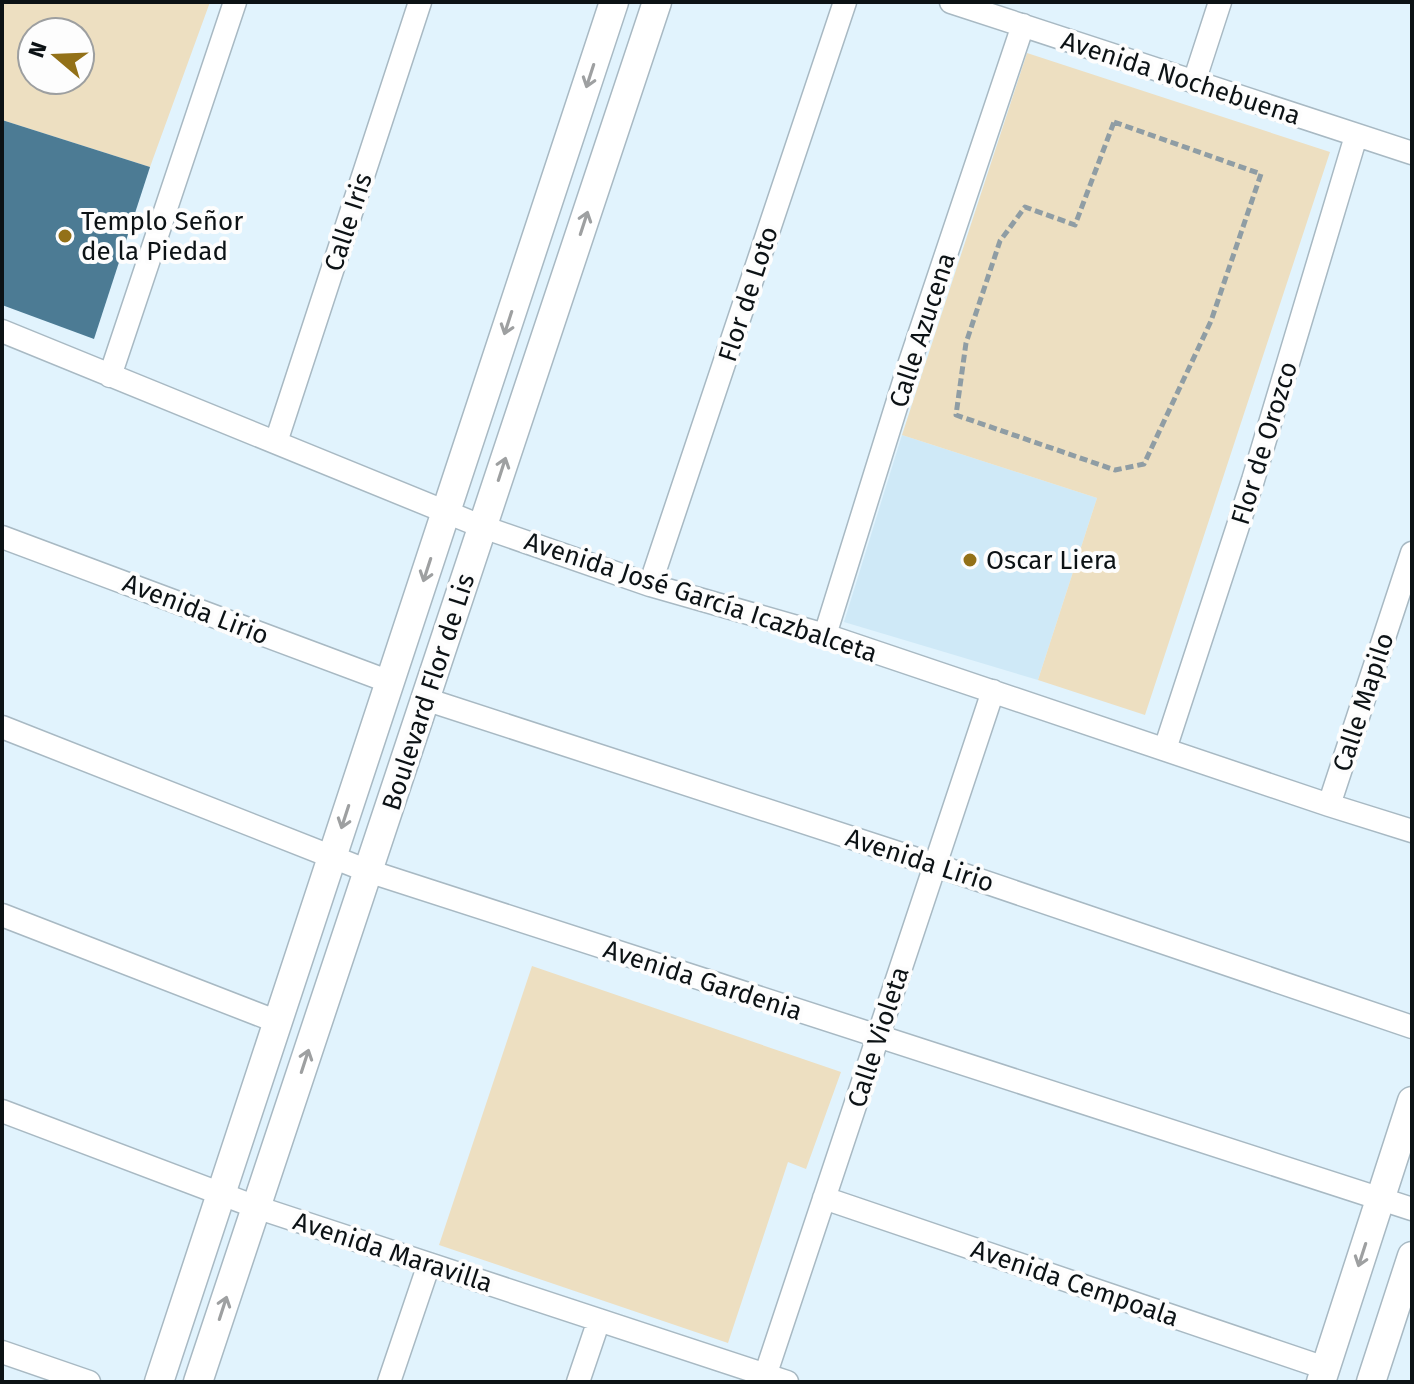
<svg xmlns="http://www.w3.org/2000/svg" width="1414" height="1384" font-family="'Fira Sans',sans-serif">
  <style>
    .built { fill: #cfe9f7 }
    .green { fill: #eddfc1; fill-rule: evenodd }
    .building { fill: #4c7b94 }
    .lines { fill: none; stroke-linecap: round; stroke-linejoin: round }
    .minor-casing { stroke: #a8b9c3; stroke-width: 25 }
    .tertiary-casing { stroke: #a8b9c3; stroke-width: 31 }
    .path { stroke: #8f9da4; stroke-width: 5; stroke-dasharray: 8 4; stroke-linecap: butt }
    .minor { stroke: #fff; stroke-width: 22 }
    .tertiary { stroke: #fff; stroke-width: 28 }
    .oneway { stroke: #9ea0a1 }
    .poi-dot { fill: #937118; stroke: #fdfdfd; stroke-width: 3 }
    .labels { text-anchor: middle; stroke-width: 8; stroke-linejoin: round; paint-order: stroke }
    .street-label { font-size: 26px; fill: #0c1215; stroke: #fdfdfd }
    .poi-label { font-size: 26px; fill: #0c1215; stroke: #fdfdfd; text-anchor: start }
  </style>
  <rect width="100%" height="100%" fill="#e1f3fd"/>
  <path class="built" d="M902,435L1097,498L1038,680L844,622Z"/>
  <path class="green" d="M2,2H210L150,167L2,120ZM32,32H80V80H32Z
    M1027,53L1330,152L1145,715L1038,680L1097,498L902,435Z
    M532,966L841,1072L806,1169L788,1162L728,1343L439,1245Z"/>
  <path class="building" d="M2,120L150,167L94,339L2,305Z"/>
  <g class="lines">
    <defs>
      <path id="minor" d="M951,2L1412,153
        M1194,82L1220,2
        M2,331L483,527L650,585L825,635L1329,805L1412,831
        M110,376L235,2
        M276,442L420,2
        M2,537L390,682
        M650,585L845,2
        M825,635L910,362L1023,25
        M425,699L935,865L1412,1027
        M2,727L368,871L1412,1209
        M1165,749L1253,480L1356,136
        M1329,805L1412,553
        M2,915L278,1022
        M2,1111L256,1207L787,1382
        M824,1198L1325,1368
        M2,1352L89,1382
        M389,1382L429,1264
        M578,1382L599,1320
        M763,1382L993,691"/>
      <path id="tertiary" d="M159,1382L614,2
        M198,1382L657,2
        M1321,1382L1412,1101
        M1371,1382L1412,1256"/>
    </defs>
    <use href="#minor" class="minor-casing"/>
    <use href="#tertiary" class="tertiary-casing"/>
    <path class="path" d="M1114,122L1261,174L1211,321L1144,464L1115,470L956,415L966,343L1000,241L1025,207L1075,225Z"/>
    <use href="#minor" class="minor"/>
    <use href="#tertiary" class="tertiary"/>
  </g>
  <defs><path id="oneway-shaft" d="M-6 0H5M1.5-3L5.5 0L1.5 3" fill="none" stroke-width="1.6" stroke-linecap="round" stroke-linejoin="round" transform="scale(2)"/></defs>
  <g class="oneway">
    <use href="#oneway-shaft" transform="translate(590 76) rotate(108)"/>
    <use href="#oneway-shaft" transform="translate(584 223) rotate(-72)"/>
    <use href="#oneway-shaft" transform="translate(508 323) rotate(108)"/>
    <use href="#oneway-shaft" transform="translate(502 469) rotate(-72)"/>
    <use href="#oneway-shaft" transform="translate(427 570) rotate(108)"/>
    <use href="#oneway-shaft" transform="translate(345 817) rotate(108)"/>
    <use href="#oneway-shaft" transform="translate(305 1061) rotate(-72)"/>
    <use href="#oneway-shaft" transform="translate(1362 1255) rotate(108)"/>
    <use href="#oneway-shaft" transform="translate(223 1308) rotate(-72)"/>
  </g>
  <g class="poi-dot">
    <circle cx="65" cy="236" r="8"/>
    <circle cx="970" cy="560" r="8"/>
  </g>
  <g class="labels">
    <g class="street-label">
      <text transform="translate(1181 78) rotate(18)" y="9">Avenida Nochebuena</text>
      <text transform="translate(348 222) rotate(-72)" y="9">Calle Iris</text>
      <text transform="translate(748 294) rotate(-72)" y="9">Flor de Loto</text>
      <text transform="translate(922 330) rotate(-72)" y="9">Calle Azucena</text>
      <text transform="translate(1264 443) rotate(-73)" y="9">Flor de Orozco</text>
      <text transform="translate(701 597) rotate(18)" y="9">Avenida José García Icazbalceta</text>
      <text transform="translate(196 609) rotate(21)" y="9">Avenida Lirio</text>
      <text transform="translate(428 692) rotate(-72)" y="9">Boulevard Flor de Lis</text>
      <text transform="translate(1363 702) rotate(-72)" y="9">Calle Mapilo</text>
      <text transform="translate(920 860) rotate(18)" y="9">Avenida Lirio</text>
      <text transform="translate(703 980) rotate(18)" y="9">Avenida Gardenia</text>
      <text transform="translate(878 1037) rotate(-72)" y="9">Calle Violeta</text>
      <text transform="translate(393 1252) rotate(18)" y="9">Avenida Maravilla</text>
      <text transform="translate(1075 1283) rotate(19)" y="9">Avenida Cempoala</text>
    </g>
    <g class="poi-label">
      <text x="81" y="230">Templo Señor<tspan x="81" dy="30">de la Piedad</tspan></text>
      <text x="986" y="569">Oscar Liera</text>
    </g>
  </g>
  <rect width="1414" height="1384" fill="none" stroke="#0c1215" stroke-width="8"/>
  <g transform="translate(56 56) rotate(289)"><circle r="38" fill="#fdfdfd" stroke="#9d9fa0" stroke-width="2"/>
  <path d="M0-6L14 30L0 20L-14 30Z" fill="#937118"/>
  <text y="-12" font-size="22" font-weight="bold" text-anchor="middle" fill="#0c1215">N</text>
  </g>
</svg>
